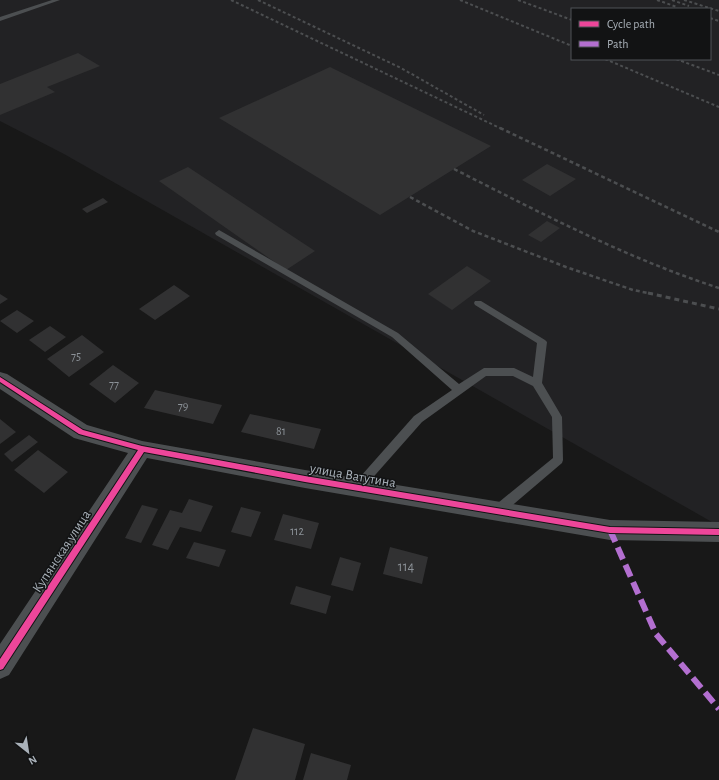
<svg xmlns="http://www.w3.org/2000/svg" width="719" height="780" font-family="'Alegreya Sans',sans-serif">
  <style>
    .built { fill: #222224; fill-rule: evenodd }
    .building { fill: #313132 }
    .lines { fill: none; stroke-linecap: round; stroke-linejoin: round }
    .lane { fill: #4c4f51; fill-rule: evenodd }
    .street { fill: #4c4f51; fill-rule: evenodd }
    .rail-far2 { stroke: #4c4e50; stroke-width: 2; stroke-dasharray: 3 2.5; stroke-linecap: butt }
    .rail-far1 { stroke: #4c4e50; stroke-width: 2.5; stroke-dasharray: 4 3; stroke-linecap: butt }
    .rail { stroke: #4c4e50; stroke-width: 3; stroke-dasharray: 5 4; stroke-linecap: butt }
    .quiet { stroke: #b36fd0; stroke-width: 6; stroke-dasharray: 13 6; stroke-linecap: butt }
    .cycleway-casing { stroke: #121314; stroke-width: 2 }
    .cycleway { fill: #ed469a; fill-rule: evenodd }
    .labels { text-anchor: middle; stroke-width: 3; stroke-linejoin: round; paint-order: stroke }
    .number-label { font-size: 12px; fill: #8b9197 }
    .street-label { font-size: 14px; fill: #a9b1b9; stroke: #121314 }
    .near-number-label { font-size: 14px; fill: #8b9197 }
  </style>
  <rect width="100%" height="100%" fill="#181818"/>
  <path class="built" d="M0,0H719V526L64,154L0,121ZM572,9H710V59H572Z"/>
  <path class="building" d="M78,53L100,66L47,87L55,92L0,115V84Z
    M330,67L491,146L380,215L219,118Z
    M547,164L576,179L550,196L522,180Z
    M188,167L315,251L286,270L159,181Z
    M103,198L108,202L87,213L82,209Z
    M547,221L560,228L541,242L528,235Z
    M467,266L491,281L452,310L428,294Z
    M174,285L190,296L155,320L139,309Z
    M0,294L8,299L0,304Z
    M17,310L34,321L17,333L0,321Z
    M50,326L66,337L45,352L29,340Z
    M82,335L104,352L69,377L47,359Z
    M113,365L139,383L115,403L89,384Z
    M155,390L222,405L213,424L144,408Z
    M250,414L321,429L314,449L241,432Z
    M0,419L16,432L0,444Z
    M29,435L38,442L12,462L4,454Z
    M38,450L68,472L44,493L14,470Z
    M189,499L213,506L201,532L180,527L168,550L152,545L170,510L182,513Z
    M142,505L158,509L141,543L125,538Z
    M241,507L261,512L251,537L231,532Z
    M283,514L319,523L311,549L274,540Z
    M194,542L226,550L219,567L186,558Z
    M390,547L428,557L422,584L383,574Z
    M340,557L361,563L353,591L331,585Z
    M296,586L331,596L326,614L290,604Z
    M253,728L305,744L295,780H235Z
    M311,753L351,765L347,780H303Z"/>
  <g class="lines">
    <path class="lane" d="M52,0H60L0,21V17Z
      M219,230L398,333L459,384L484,368H514L533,377L537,343L475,305L474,303L475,301H481L545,340L547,342L542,383L562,417L563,460L562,463L501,515L497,516L493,515L491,511L493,507L553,458L552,417L533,386L513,376H486L422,422L361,491L357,493L353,491L351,488L353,485L414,416L452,390L392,337L216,235L215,233Z"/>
    <path class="street" d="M0,372L7,374L87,425L142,441L305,470L610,520L719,522V542L610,540L305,488L147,458L9,675L0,679V644L128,453L74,438L0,389Z"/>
    <path class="rail-far2" d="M231,0L502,129
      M258,0L401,68L484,115
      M460,0L572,46
      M518,0L572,20
      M657,0L677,7
      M672,0L689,6
      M684,0L719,11
      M710,18L719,21
      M605,59L719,107
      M676,59L719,75"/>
    <path class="rail-far1" d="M500,128L719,232
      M454,169C541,213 626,258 719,288
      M410,197L473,231L566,267L633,290L653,294"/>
    <path class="rail" d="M648,293L719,309"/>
    <path class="quiet" d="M610,530L656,634L719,709"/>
    <defs>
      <path id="cycleway" d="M0,377L83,430L142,446L305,476L610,527L719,529V535L610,533L305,482L144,452L3,669L0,670V659L138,450L79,434L0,382Z"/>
    </defs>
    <use href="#cycleway" class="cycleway-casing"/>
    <use href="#cycleway" class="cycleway"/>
  </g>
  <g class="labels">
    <g class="number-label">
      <text x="76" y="360">75</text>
      <text x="114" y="388">77</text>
      <text x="183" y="410">79</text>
      <text x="281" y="435">81</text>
      <text x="297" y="535">112</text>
    </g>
    <g class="street-label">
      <text transform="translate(353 475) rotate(10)" y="5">улица Ватутина</text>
      <text transform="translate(61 551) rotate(-57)" y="5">Купянская улица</text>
    </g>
    <g class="near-number-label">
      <text x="406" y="571">114</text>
    </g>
  </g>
  <rect x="571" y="8" width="140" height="52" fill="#121314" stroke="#4e5256"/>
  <rect x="579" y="21" width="20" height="6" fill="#ed469a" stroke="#4e5256"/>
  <text x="607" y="28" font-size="12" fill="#a9b1b9">Cycle path</text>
  <rect x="579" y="41" width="20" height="6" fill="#b36fd0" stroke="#4e5256"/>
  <text x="607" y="48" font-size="12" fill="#a9b1b9">Path</text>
  <g transform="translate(28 752) rotate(150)" stroke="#121314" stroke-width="3" paint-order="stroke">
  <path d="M0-3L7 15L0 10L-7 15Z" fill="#a9b1b9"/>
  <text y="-6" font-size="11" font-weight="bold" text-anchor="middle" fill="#a9b1b9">N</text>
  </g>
</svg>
